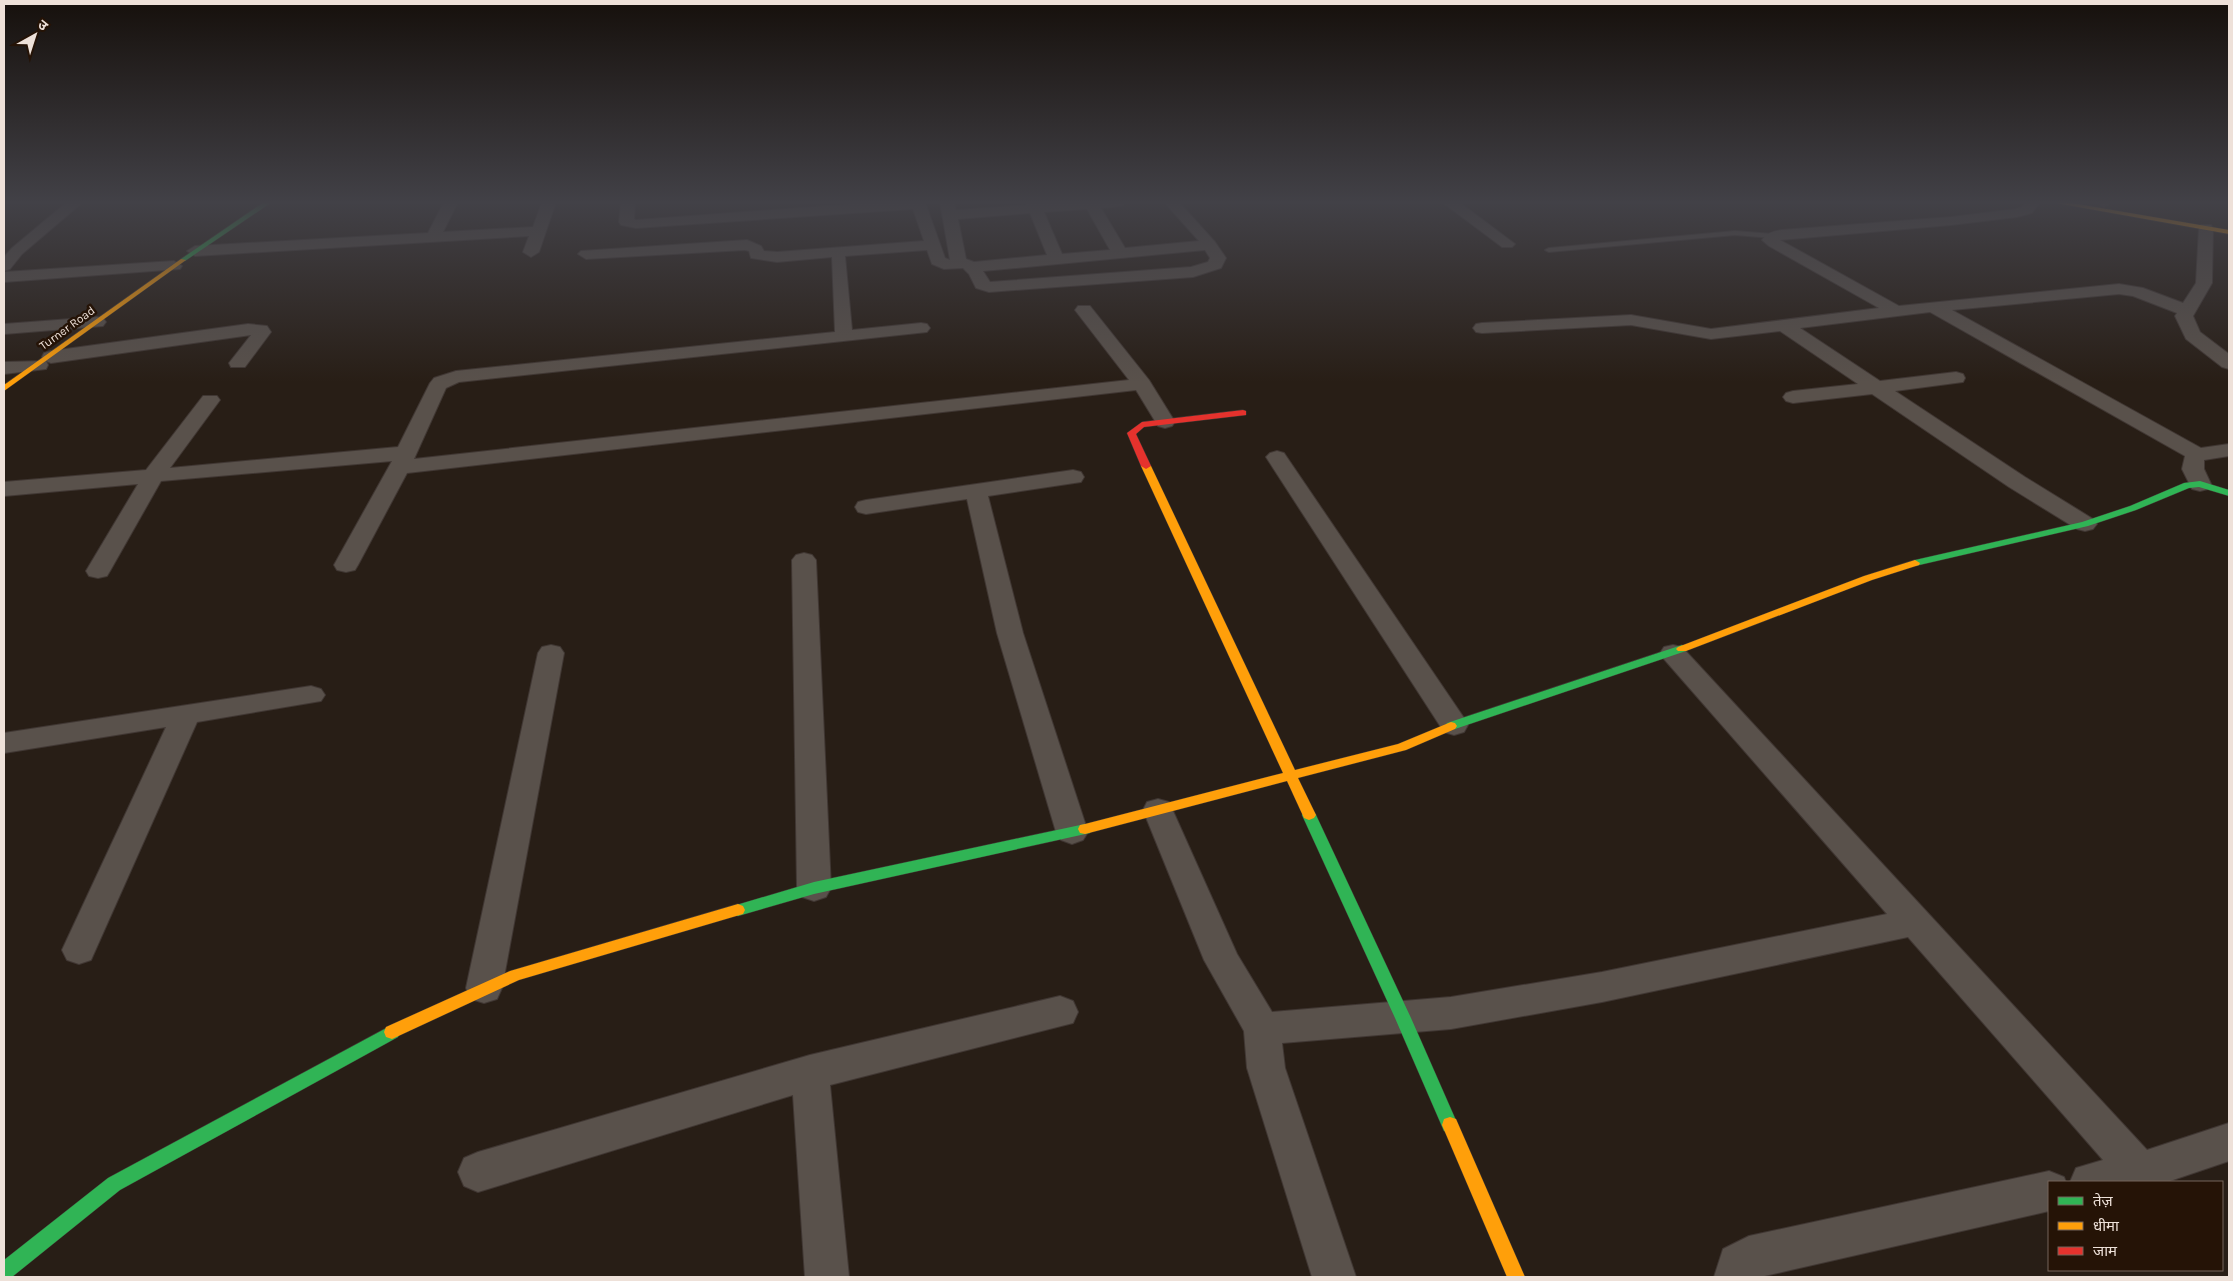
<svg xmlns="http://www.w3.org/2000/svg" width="2233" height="1281" font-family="Karla,'Noto Sans Devanagari',sans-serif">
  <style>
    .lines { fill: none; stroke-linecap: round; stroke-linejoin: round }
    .lane-casing { stroke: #403733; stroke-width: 2 }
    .street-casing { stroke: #403733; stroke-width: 2 }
    .fast-casing { stroke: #403733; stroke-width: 1 }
    .slow-casing { stroke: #403733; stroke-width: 1 }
    .jam-casing { stroke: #403733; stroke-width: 1 }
    .lane { fill: #59514b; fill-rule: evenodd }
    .street { fill: #59514b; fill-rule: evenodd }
    .fast { fill: #30b455; fill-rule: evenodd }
    .slow { fill: #ff9f0a; fill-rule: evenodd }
    .jam { fill: #e5322d; fill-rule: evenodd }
    .labels { text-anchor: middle; stroke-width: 5; stroke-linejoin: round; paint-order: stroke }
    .far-street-label { font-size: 12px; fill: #eee1d9; stroke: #251306 }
  </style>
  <rect width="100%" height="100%" fill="#281e16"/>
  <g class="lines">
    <defs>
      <path id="lane" d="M1735,231L1773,234L1777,236L1773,238L1735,235L1549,252L1545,250L1549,248Z"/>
      <path id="street" d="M67,202H83L22,254L10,269L4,271V257L12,248Z
        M444,202H458L443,232L533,227L542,202H556L539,252L531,257L523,252L529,236L195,256L187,251L195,246L428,233Z
        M621,202H635L634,219L636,220L880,202H925L945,258L950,260L940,202H954L956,210L1027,205L1026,202H1128L1121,206L1101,208L1125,248L1199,241L1164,202H1179L1215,242L1226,258L1221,268L1193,277L989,292L976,288L969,274L963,268L944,269L932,264L927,250L845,256L852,330L921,323L927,324L930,328L927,332L459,382L446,388L414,459L1129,380L1075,310L1078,306H1090L1149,380L1175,422L1172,426L1165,428L1158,426L1136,390L407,473L358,565L355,570L346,572L337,570L334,565L392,461L161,481L110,571L107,576L98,578L89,576L86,571L138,484L4,496V482L146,470L203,396H217L220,400L170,468L398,447L430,383L434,378L456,371L835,332L832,257L777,262L751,258L749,251L745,250L586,259L578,254L581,251L747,240L761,246L764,251L777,252L924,241L913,209L636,228L621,225L619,222ZM1087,209L1110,250L1062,254L1044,212ZM1030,213L1047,255L974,262L966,259L958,219ZM1205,250L1210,258L1208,262L1191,267L990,282L983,271Z
        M1442,202H1459L1515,244L1512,247H1502Z
        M2025,202H2040L2032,213L2017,217L1951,225L1780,240L1899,306L2119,284L2143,288L2183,303L2196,283L2199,228L2201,225H2211L2213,228L2212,283L2193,316L2200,332L2229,354V369L2222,367L2186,339L2175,316L2177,313L2133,296L2119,294L1952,310L2201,448L2229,444V456L2204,460V469L2211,484L2208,489L2200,491L2192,489L2182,469L2185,456L1930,312L1800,328L1880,381L1956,372L1963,374L1965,378L1963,382L1895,391L2025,477L2093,519L2097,524L2093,529L2085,531L2077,529L2009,487L1872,394L1793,403L1786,401L1783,397L1786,393L1793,391L1858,384L1780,331L1711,339L1631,325L1482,333L1476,332L1473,328L1476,324L1482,323L1631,315L1711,329L1879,308L1769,246L1762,240C1767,233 1774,231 1782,230L1951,217L2016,209L2022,207Z
        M2096,202H2111V203L2104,207Z
        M174,261L182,266L180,269L4,282V272Z
        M97,317L103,318L106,322L103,326L4,334V324Z
        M248,324L267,326L271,332L245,367H231L229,363L251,335L51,363L46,361L48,365L46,369L4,374V362L44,361L42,357L44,353L51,351Z
        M1277,451L1284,453L1464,718L1468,725L1464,732L1454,735L1444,732L1266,457L1270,453Z
        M1073,470L1081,472L1084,477L1081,482L988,496L1023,633L1088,832L1083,840L1072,844L1061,840L1056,832L997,633L967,499L866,514L858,512L855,507L858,502L866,500Z
        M804,553L812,555L816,560L831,888L826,897L814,901L802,897L797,888L792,560L796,555Z
        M551,645L560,647L564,653L502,988L497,999L484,1003L471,999L466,988L538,653L542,647Z
        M1673,645L1682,647L2147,1150L2229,1123V1161L2167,1182H2070L2076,1168L2103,1160L1908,937L1602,1002L1451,1029L1282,1043L1285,1068L1356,1277H1312L1247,1068L1244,1031L1204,960L1143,810L1147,802L1158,799L1169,802L1237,954L1272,1012L1451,997L1602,972L1887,914L1664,659L1660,653L1664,647Z
        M311,686L321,689L325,695L321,701L197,722L91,960L79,964L67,960L62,950L166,727L4,753V733Z
        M1060,996L1073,1001L1078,1012L1073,1023L830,1085L849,1277H805L793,1095L478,1192L464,1186L458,1172L464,1158L478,1152L810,1055Z
        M2049,1171L2064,1177L2066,1182H2049V1211L1760,1277H1714L1723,1249L1749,1236Z"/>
      <path id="fast" d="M264,202H272L185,261H181V259Z
        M2200,481L2229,490V496L2199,487L2189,488L2136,510L2088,526L1915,566L1910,563L1915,560L2082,522L2130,506L2184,483Z
        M1682,645L1686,647L1688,649L1686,651L1455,729H1447L1445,726L1447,723Z
        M1309,810L1314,812L1316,815L1411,1018L1458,1125L1456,1131L1450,1133L1444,1131L1395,1018L1302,815L1304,812Z
        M1085,824L1090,825L1092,829L1090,833L814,894L738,916L733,914L731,910L733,906L814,882Z
        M392,1025L398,1027L400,1032L398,1037L120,1190L12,1277H4V1260L108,1178Z"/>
      <path id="slow" d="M2050,202H2066L2229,230V234Z
        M181,259L186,260L4,391V385Z
        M1146,463L1151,466L1295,770L1398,744L1451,722L1455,723L1457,726L1455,729L1406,750L1298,778L1316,815L1314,818L1309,820L1304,818L1287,781L1085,834L1080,833L1078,829L1080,825L1085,824L1283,773L1141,466Z
        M1915,560L1920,563L1919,565L1872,580L1686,651H1678L1676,649L1678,647L1864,576Z
        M738,904L743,906L745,910L743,914L519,980L392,1039L386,1037L384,1032L386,1027L510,971Z
        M1450,1117L1456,1119L1525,1277H1507L1442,1125L1444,1119Z"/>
      <path id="jam" d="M1243,410L1246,411V415L1144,427L1136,434L1151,466L1146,469L1141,466L1127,433L1142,422Z"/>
    </defs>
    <use href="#lane" class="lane-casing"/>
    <use href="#street" class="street-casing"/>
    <use href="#fast" class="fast-casing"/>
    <use href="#slow" class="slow-casing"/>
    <use href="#jam" class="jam-casing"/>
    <use href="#lane" class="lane"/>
    <use href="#street" class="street"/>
    <use href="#fast" class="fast"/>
    <use href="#slow" class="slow"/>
    <use href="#jam" class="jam"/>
  </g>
  <linearGradient id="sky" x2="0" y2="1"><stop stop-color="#16100c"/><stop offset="0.53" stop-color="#424147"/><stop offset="1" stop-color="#424147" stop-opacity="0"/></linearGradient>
  <rect width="2233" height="382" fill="url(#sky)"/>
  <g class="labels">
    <g class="far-street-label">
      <text transform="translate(67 328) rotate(-36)" y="4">Turner Road</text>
    </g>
  </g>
  <rect width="2233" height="1281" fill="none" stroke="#eee1d9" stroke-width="10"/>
  <rect x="2048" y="1181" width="175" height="90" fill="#251306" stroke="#75655a"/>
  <rect x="2058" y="1197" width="25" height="8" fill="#30b455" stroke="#75655a"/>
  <text x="2093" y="1206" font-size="15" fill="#eee1d9">तेज़</text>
  <rect x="2058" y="1222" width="25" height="8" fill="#ff9f0a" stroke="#75655a"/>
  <text x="2093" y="1231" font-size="15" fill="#eee1d9">धीमा</text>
  <rect x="2058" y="1247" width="25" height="8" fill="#e5322d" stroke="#75655a"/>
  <text x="2093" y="1256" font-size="15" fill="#eee1d9">जाम</text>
  <g transform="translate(35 35) rotate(39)" stroke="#251306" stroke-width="4" paint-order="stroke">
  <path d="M0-4L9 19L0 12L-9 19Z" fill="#eee1d9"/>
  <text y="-8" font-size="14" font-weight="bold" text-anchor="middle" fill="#eee1d9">उ</text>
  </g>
</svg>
